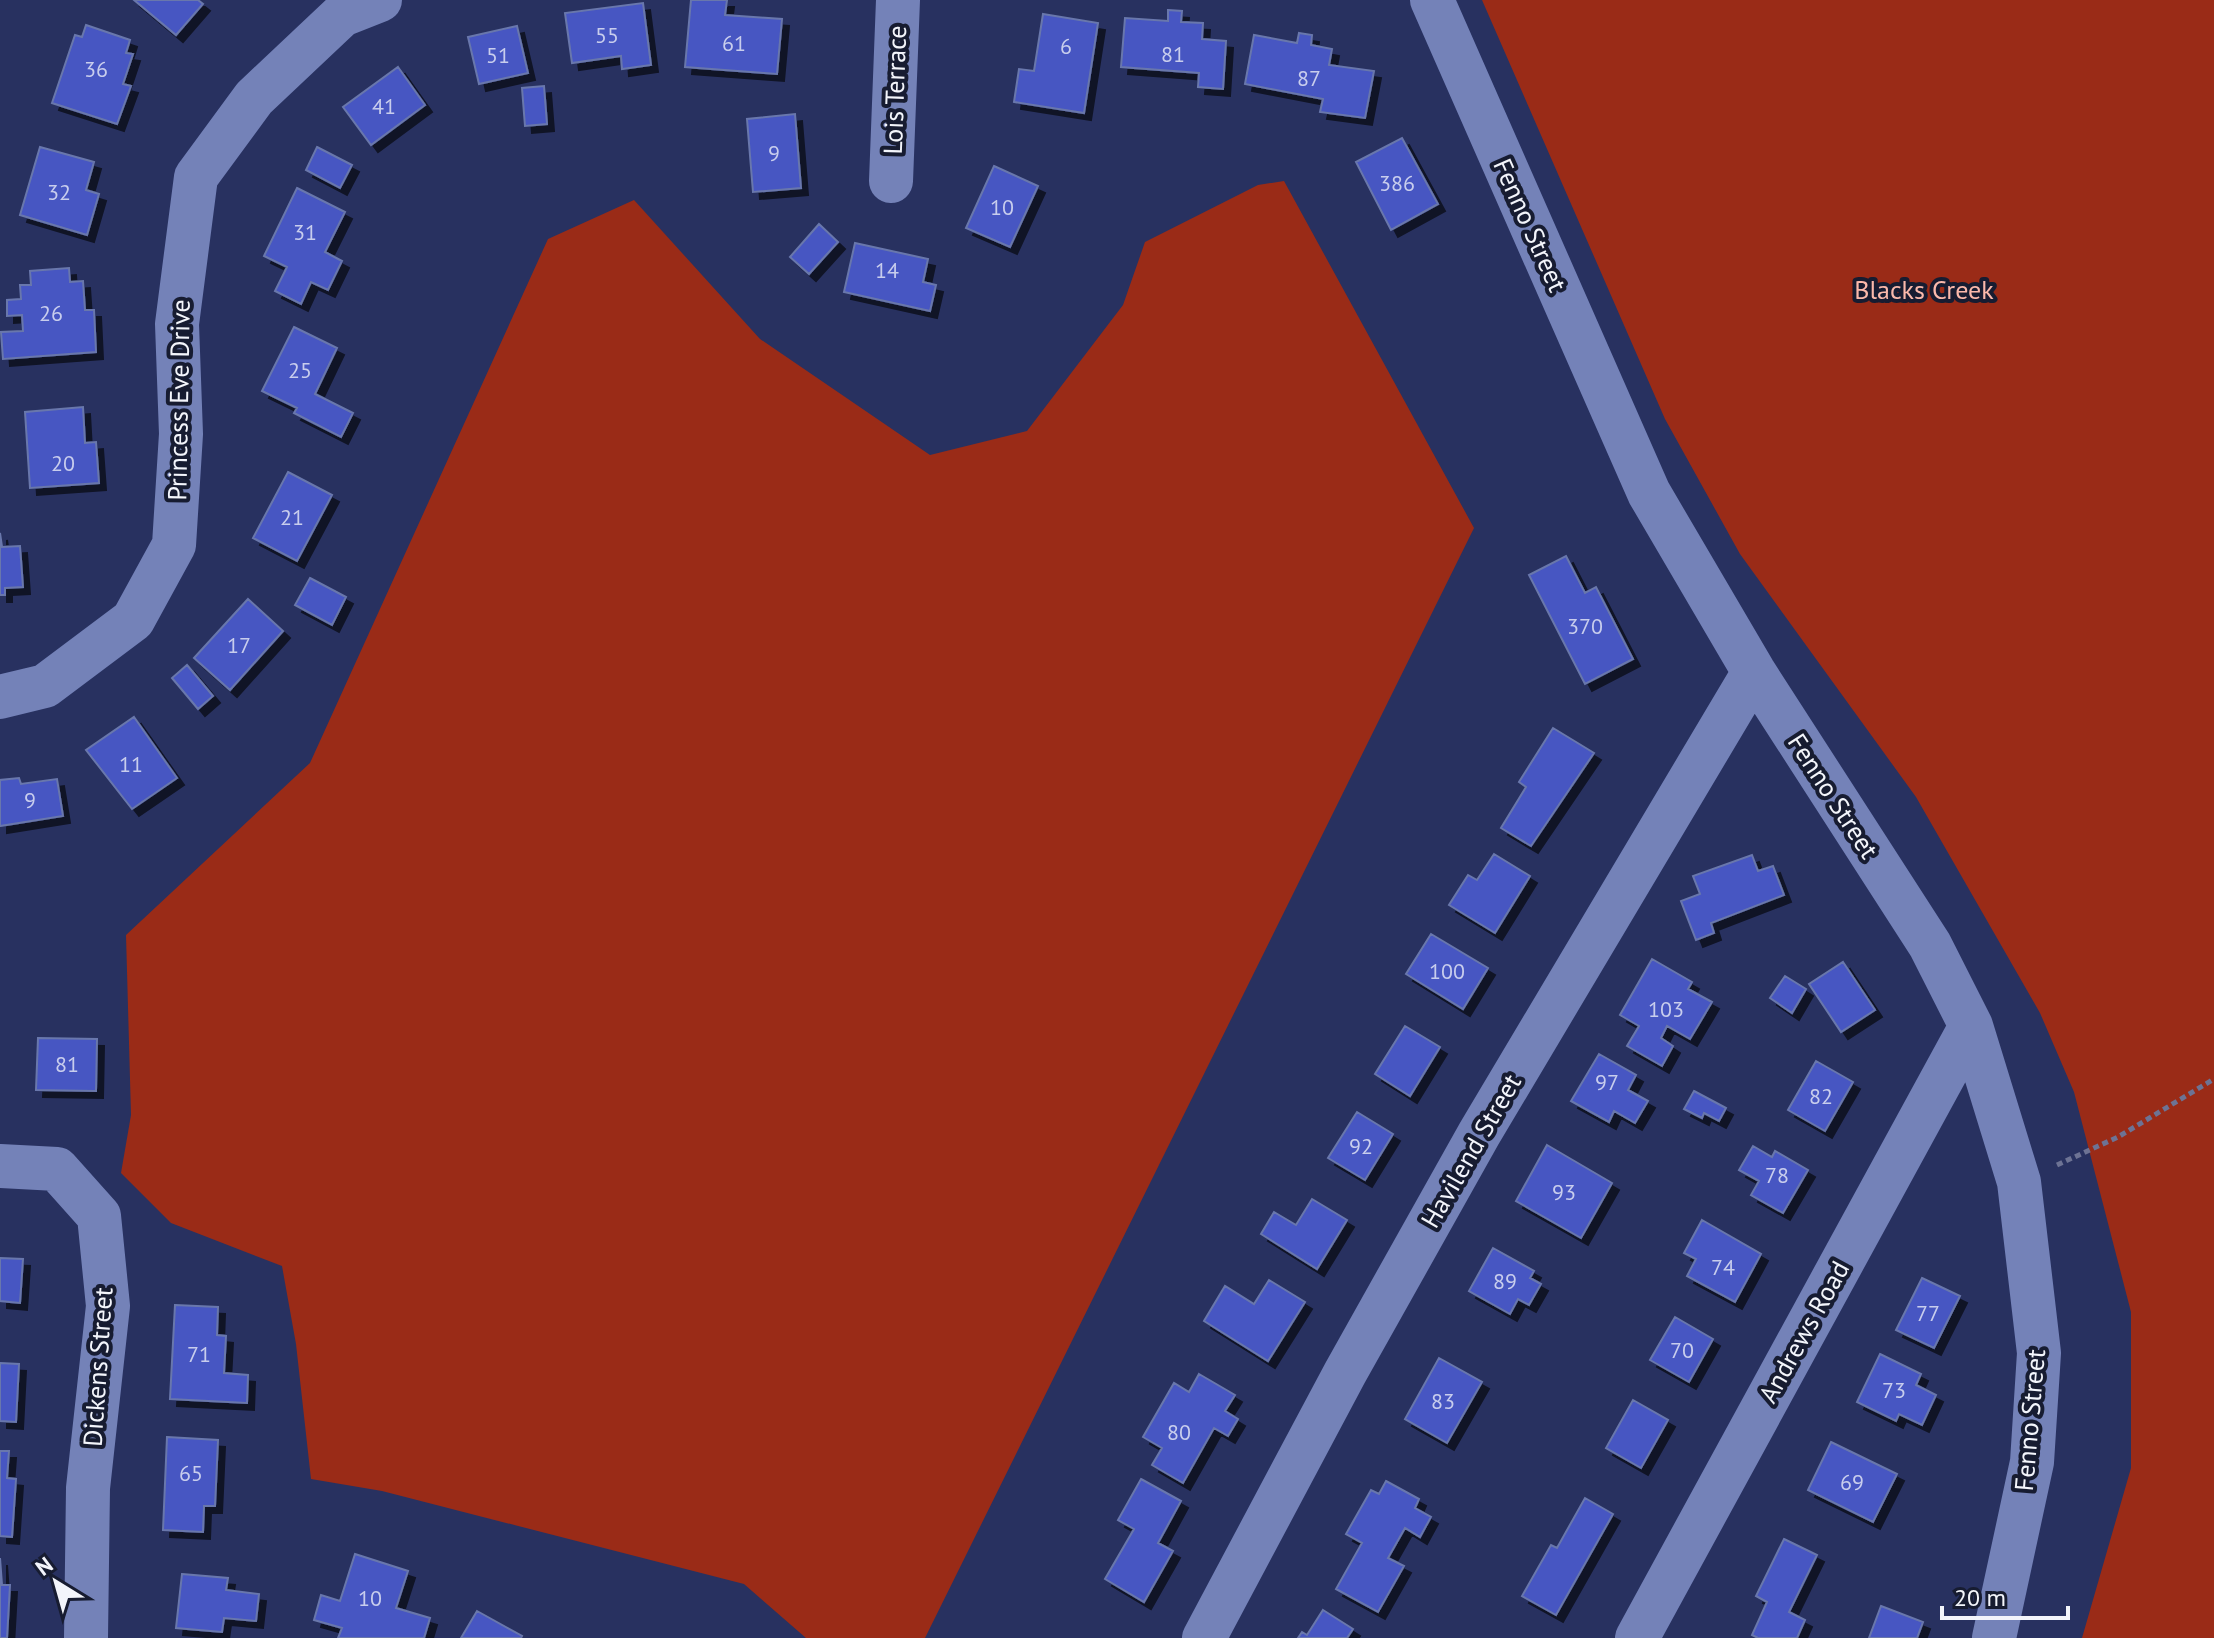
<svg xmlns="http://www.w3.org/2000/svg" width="2214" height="1638" font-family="'PT Sans',sans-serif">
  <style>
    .green { fill: #9a2b17 }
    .building { fill: #4656c2; stroke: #6977ac; stroke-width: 2; filter: url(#shadow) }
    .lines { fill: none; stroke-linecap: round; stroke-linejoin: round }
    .path { stroke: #6d7394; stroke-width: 5; stroke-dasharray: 6 4; stroke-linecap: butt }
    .minor { stroke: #7482b8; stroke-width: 44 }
    .labels { text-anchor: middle; stroke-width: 8; stroke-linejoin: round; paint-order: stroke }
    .number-label { font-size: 22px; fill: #c8cded }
    .street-label { font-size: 26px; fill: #f3f5fb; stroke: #171c31 }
    .park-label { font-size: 26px; fill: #fbb9ab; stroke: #171c31 }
  </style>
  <defs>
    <filter id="shadow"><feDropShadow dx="7" dy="7" stdDeviation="0" flood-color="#0009"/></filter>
  </defs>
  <rect width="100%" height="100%" fill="#283160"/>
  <path class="green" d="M1482,0H2214V1638H2082L2131,1468V1312L2074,1092L2040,1013L1916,797L1740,554L1665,419Z
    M1284,181L1474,528L925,1638H806L744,1584L382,1491L311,1479L296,1344L282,1266L171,1223L121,1173L131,1115L126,935L310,763L548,239L634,200L760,339L930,455L1027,431L1123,305L1145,242L1258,185Z"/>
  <path class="building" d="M134,0H198L203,4L176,35Z
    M691,0H727L725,15L782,19L777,74L685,67Z
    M643,3L651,65L622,69L621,56L572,63L565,13Z
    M1168,10L1182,11L1181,22L1203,23L1202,39L1226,41L1223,89L1198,87L1199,73L1121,67L1125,18L1168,21Z
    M1043,14L1098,23L1084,113L1014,102L1019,69L1034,71Z
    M86,25L130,40L126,53L133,54L123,84L131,86L117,124L52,103L75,35L82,37Z
    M517,26L528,73L479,84L468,37Z
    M1299,33L1312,35L1311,45L1332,49L1329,65L1374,71L1365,118L1320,112L1323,99L1245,84L1254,35L1297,43Z
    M398,67L425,105L371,145L343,107Z
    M544,86L547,124L525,126L522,88Z
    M795,114L801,188L753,192L747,119Z
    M1402,138L1438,204L1391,230L1356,162Z
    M40,147L94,162L86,190L99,194L87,235L20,215Z
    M317,147L352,165L340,188L306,170Z
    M994,166L1038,186L1010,247L966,228Z
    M297,188L345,212L325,252L342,261L328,290L311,282L301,304L275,291L287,267L264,256Z
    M819,224L838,242L809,274L790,257Z
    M855,243L928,259L923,282L936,285L930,311L844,292Z
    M69,268L70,282L83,281L85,310H94L96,352L3,359L1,332L23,331L22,315L7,316V300L21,299L20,285H31L30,271Z
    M294,327L337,348L315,394L353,413L341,437L294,413L297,408L262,391Z
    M83,407L85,443L96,442L99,483L30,488L25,412Z
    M288,472L332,495L297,561L253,538Z
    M0,533L2,547L20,546L23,587L5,588V595H0Z
    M1566,556L1585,593L1596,587L1633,659L1585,684L1529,575Z
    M310,578L346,597L332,625L295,605Z
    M248,599L283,631L230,690L194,658Z
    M187,665L213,696L198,709L172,678Z
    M134,717L177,778L132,809L86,750Z
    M1553,728L1594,753L1531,846L1501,828L1526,787L1519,782Z
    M19,778L21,784L57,779L63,816L0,826V780Z
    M1494,854L1530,876L1495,933L1449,905L1468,875L1477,880Z
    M1752,855L1758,871L1773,866L1784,895L1711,923L1714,933L1696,940L1681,901L1700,894L1693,876Z
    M1431,934L1488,968L1463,1009L1406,974Z
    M1652,959L1692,982L1688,989L1712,1002L1690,1039L1667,1026L1661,1038L1673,1046L1662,1066L1627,1046L1639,1026L1620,1015Z
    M1843,962L1875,1010L1841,1032L1809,984Z
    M1785,976L1806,989L1792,1013L1770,998Z
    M1405,1026L1440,1047L1410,1096L1375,1074Z
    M38,1038L97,1039L96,1091L36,1090Z
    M1599,1054L1636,1075L1628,1090L1648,1101L1635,1123L1614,1111L1609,1122L1571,1101Z
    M1816,1061L1853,1082L1825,1131L1788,1110Z
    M1694,1091L1726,1108L1719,1121L1704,1113L1702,1118L1684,1109Z
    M1357,1112L1393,1134L1365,1180L1328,1158Z
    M1547,1145L1612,1183L1581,1238L1516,1201Z
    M1753,1146L1772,1157L1775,1151L1808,1170L1783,1213L1751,1195L1759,1181L1739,1170Z
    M1312,1199L1347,1220L1317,1269L1261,1234L1274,1212L1296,1225Z
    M1702,1220L1761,1254L1735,1302L1687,1276L1696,1259L1684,1253Z
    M1493,1248L1534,1271L1530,1278L1541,1284L1529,1305L1518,1299L1510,1314L1469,1291Z
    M0,1258L23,1259L20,1303L0,1301Z
    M1922,1278L1960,1296L1934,1348L1896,1330Z
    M1269,1280L1305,1302L1268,1361L1204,1321L1225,1286L1254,1304Z
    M175,1305L218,1307L217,1335L226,1336L224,1373L248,1375L247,1403L170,1399Z
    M1675,1317L1713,1339L1689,1382L1650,1360Z
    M1880,1354L1921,1374L1916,1385L1936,1395L1922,1425L1899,1414L1896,1421L1857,1402Z
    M1439,1358L1482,1382L1447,1443L1405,1419Z
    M0,1363L19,1364L16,1422L0,1421Z
    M1199,1374L1235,1395L1225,1411L1238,1419L1228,1436L1214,1428L1183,1483L1152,1465L1162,1448L1143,1437L1174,1383L1189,1392Z
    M1633,1400L1668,1420L1641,1468L1606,1448Z
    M167,1437L218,1440L215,1506H204L203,1532L163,1530Z
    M1831,1442L1897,1474L1873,1522L1808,1490Z
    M0,1451H9L7,1478L16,1479L12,1537L0,1536Z
    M1141,1479L1181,1501L1158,1543L1173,1551L1144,1602L1105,1579L1134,1529L1118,1520Z
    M1386,1481L1419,1499L1415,1508L1431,1517L1420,1537L1405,1528L1388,1558L1404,1566L1378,1612L1336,1589L1362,1543L1346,1534L1371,1490L1379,1494Z
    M1585,1498L1613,1514L1556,1615L1522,1596L1551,1545L1557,1548Z
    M1784,1539L1817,1555L1789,1612L1805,1620L1797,1638H1758L1752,1635L1767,1602L1756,1596Z
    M355,1554L408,1571L396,1608L430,1618L424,1638H338L342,1628L314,1620L321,1595L340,1601Z
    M0,1558L2,1585H10L7,1638H0Z
    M182,1574L228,1578L226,1590L259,1594L256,1621L224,1618L222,1632L176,1628Z
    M1881,1606L1923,1622L1917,1638H1869Z
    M1323,1610L1353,1629L1347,1638H1298L1302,1632L1307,1635Z
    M477,1611L522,1636L521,1638H461Z"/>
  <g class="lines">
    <path class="path" d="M2057,1165L2118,1137L2214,1079"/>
    <path class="minor" d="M1432,0L1649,493L1754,672L1930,945L1971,1026L2019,1182L2039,1353L2032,1462L1994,1638
      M891,181L898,0
      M0,697L45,686L133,620L174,545L181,434L177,324L196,177L254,98L342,15L380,0
      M0,1166L57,1169L99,1216L108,1306L88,1488L86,1638
      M1204,1638L1345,1373L1479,1134L1754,672
      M1637,1638L1971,1026"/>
  </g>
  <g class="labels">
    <g class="number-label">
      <text x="607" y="43">55</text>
      <text x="734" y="51">61</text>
      <text x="1066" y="54">6</text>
      <text x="1173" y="62">81</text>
      <text x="498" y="63">51</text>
      <text x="96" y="77">36</text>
      <text x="1309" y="86">87</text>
      <text x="384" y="114">41</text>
      <text x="774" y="161">9</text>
      <text x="1397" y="191">386</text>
      <text x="59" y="200">32</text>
      <text x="1002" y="215">10</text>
      <text x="305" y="240">31</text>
      <text x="887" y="278">14</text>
      <text x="51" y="321">26</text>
      <text x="300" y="378">25</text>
      <text x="63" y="471">20</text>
      <text x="292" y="525">21</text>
      <text x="1585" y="634">370</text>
      <text x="239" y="653">17</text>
      <text x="131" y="772">11</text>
      <text x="30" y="808">9</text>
      <text x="1447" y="979">100</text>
      <text x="1666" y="1017">103</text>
      <text x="67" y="1072">81</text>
      <text x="1607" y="1090">97</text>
      <text x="1821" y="1104">82</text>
      <text x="1361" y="1154">92</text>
      <text x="1777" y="1183">78</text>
      <text x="1564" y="1200">93</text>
      <text x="1723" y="1275">74</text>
      <text x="1505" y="1289">89</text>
      <text x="1928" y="1321">77</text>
      <text x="1682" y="1358">70</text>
      <text x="199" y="1362">71</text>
      <text x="1894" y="1398">73</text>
      <text x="1443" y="1409">83</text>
      <text x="1179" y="1440">80</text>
      <text x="191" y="1481">65</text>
      <text x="1852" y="1490">69</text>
      <text x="370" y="1606">10</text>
    </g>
    <g class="street-label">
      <text transform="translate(895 90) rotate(-88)" y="9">Lois Terrace</text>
      <text transform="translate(1530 225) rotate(66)" y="9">Fenno Street</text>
      <text transform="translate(179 400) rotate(-89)" y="9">Princess Eve Drive</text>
      <text transform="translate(1833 796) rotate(57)" y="9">Fenno Street</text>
      <text transform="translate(1471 1151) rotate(-60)" y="9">Havilend Street</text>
      <text transform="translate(1804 1332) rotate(-61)" y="9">Andrews Road</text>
      <text transform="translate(98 1367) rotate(-86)" y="9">Dickens Street</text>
      <text transform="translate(2030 1420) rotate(-85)" y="9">Fenno Street</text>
    </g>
    <g class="park-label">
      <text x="1924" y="299">Blacks Creek</text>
    </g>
  </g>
  <g transform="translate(56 1582) rotate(323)" stroke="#171c31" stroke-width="6" paint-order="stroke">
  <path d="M0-6L14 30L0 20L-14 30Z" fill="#f3f5fb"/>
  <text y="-12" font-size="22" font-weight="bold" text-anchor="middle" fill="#f3f5fb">N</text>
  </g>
  <path d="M1942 1606v12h126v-12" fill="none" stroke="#f3f5fb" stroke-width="4"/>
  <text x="1954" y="1606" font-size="24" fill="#f3f5fb" stroke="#171c31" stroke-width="6" paint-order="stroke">20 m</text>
</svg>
